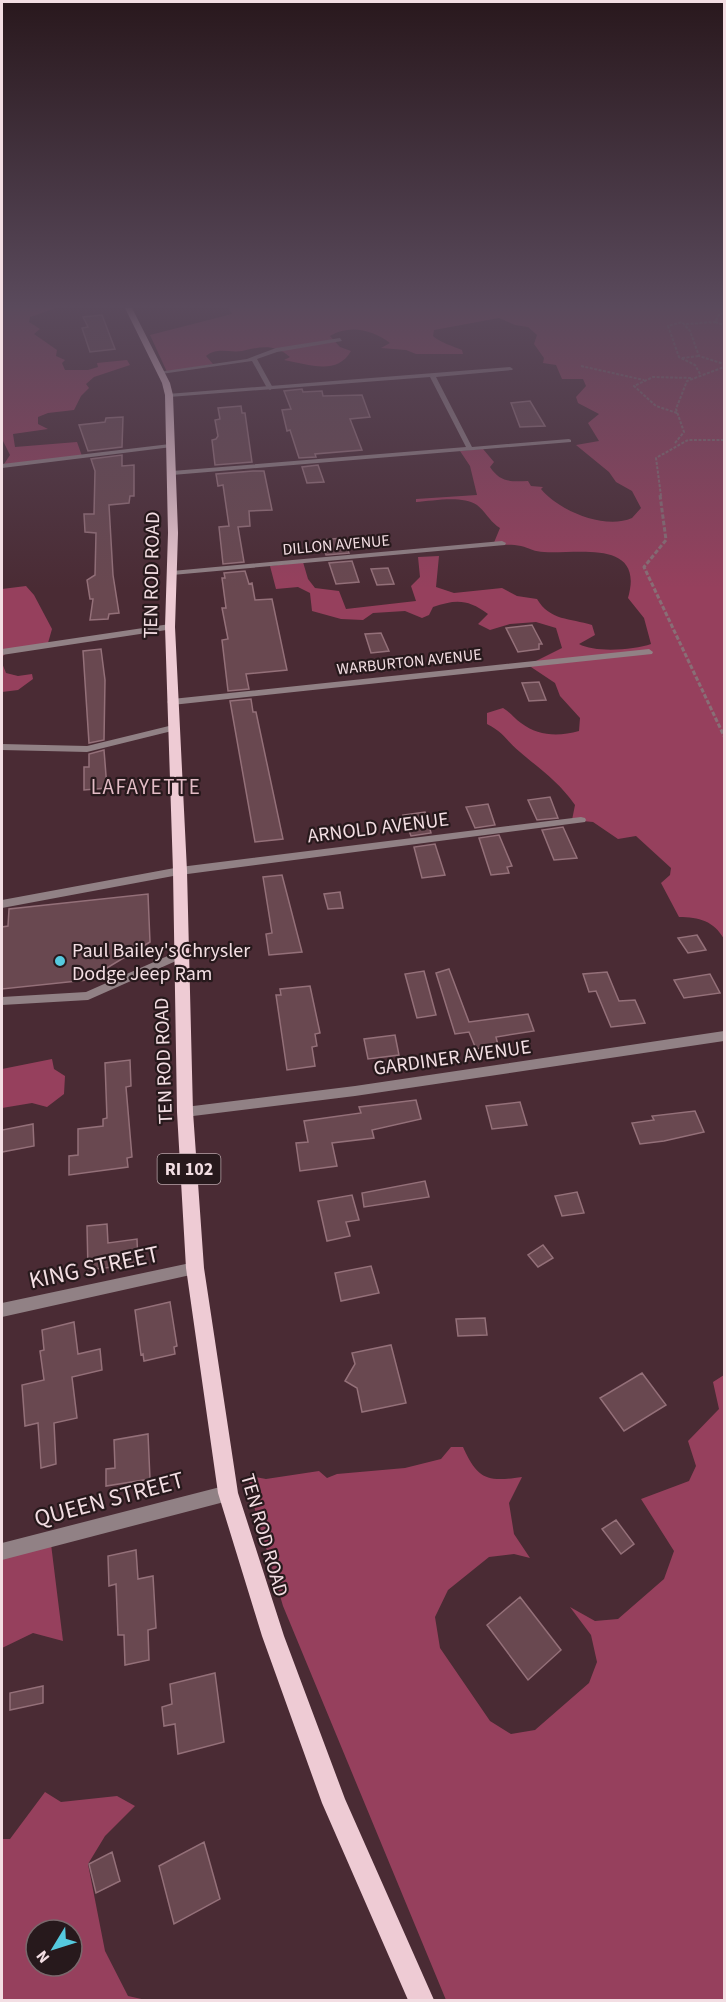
<svg xmlns="http://www.w3.org/2000/svg" width="726" height="2002" font-family="'Source Sans 3',sans-serif">
  <style>
    .forest { fill: #96405d; fill-rule: evenodd }
    .building { fill: #694850; stroke: #947079; stroke-width: 1.5 }
    .lines { fill: none; stroke-linecap: round; stroke-linejoin: round }
    .path-far1 { stroke: #896e76; stroke-width: 2; stroke-dasharray: 3 1.5; stroke-linecap: butt }
    .path { stroke: #896e76; stroke-width: 3; stroke-dasharray: 4.5 2; stroke-linecap: butt }
    .lane { fill: #918185; fill-rule: evenodd }
    .street { fill: #918185; fill-rule: evenodd }
    .primary { fill: #eecbd4; fill-rule: evenodd }
    .poi-dot { fill: #55cadf; stroke: #27191c; stroke-width: 2 }
    .labels { text-anchor: middle; stroke-width: 4.5; stroke-linejoin: round; paint-order: stroke }
    .far-street-label { font-size: 16px; fill: #f3dee3; stroke: #27191c }
    .shield { fill: #27191c; stroke: #b6a3a7; stroke-width: 1.5 }
    .shield-label { font-size: 18px; font-weight: bold; fill: #f3dee3 }
    .street-label { font-size: 20px; fill: #f3dee3; stroke: #27191c }
    .poi-label { font-size: 20px; fill: #f3dee3; stroke: #27191c; text-anchor: start }
    .neighbourhood-label { font-size: 21px; letter-spacing: 1.5px; fill: #e3bcc6; stroke: #27191c }
    .near-street-label { font-size: 24px; fill: #f3dee3; stroke: #27191c }
  </style>
  <rect width="100%" height="100%" fill="#4a2b34"/>
  <path class="forest" d="M2,308H56L30,317L29,322L40,329L34,334L57,350L56,356L65,360L62,363L65,370H88L98,367L97,363L127,360L130,365L94,377L86,384L89,388L81,396L74,410L48,413L38,417V424L48,429L13,434L15,447L77,442L82,456L2,467L10,455L2,439Z
    M229,308H724V939C714,921 699,917 679,917L661,883L670,875L671,868L636,836L618,839L593,822L572,820L575,805C558,781 542,771 520,752C505,740 506,734 487,724V713L503,708C510,712 514,718 521,723C538,736 558,737 579,731L580,718L560,696L555,683L528,665L562,648L556,628L536,622L510,624L490,630L478,624L488,614C468,599 456,599 433,607L429,615L422,618L405,611L373,613L363,620L341,619L312,611L310,593L298,587L276,589L270,566L303,562L308,579L315,588L339,591L346,609L416,601L411,586L420,577L418,557L439,556L436,587L454,593L502,588L517,596L537,599C550,621 570,618 592,625L595,635L579,644C595,653 634,650 651,644L644,618L628,598C645,539 579,554 544,552C535,552 529,548 521,546C512,544 502,545 493,545L500,528C490,522 486,512 477,505C462,495 433,501 416,502V499L477,495L470,466L460,451L483,449L494,462L490,467C500,482 510,482 528,481L531,486L543,487L541,489C559,511 605,530 632,518L641,508L632,491L616,482L609,472L576,445L599,441L588,423L599,414L578,403L576,397L586,386L583,379H562L556,365L543,363L544,358L534,344L537,335L528,327L515,325L499,318L434,330L433,336C439,342 455,347 462,350L463,354H416L406,350L381,348L390,343C373,330 350,324 330,336L340,347L351,351C337,376 308,364 284,360L290,357C274,343 260,347 242,351C229,353 217,347 206,356L213,364L167,372L150,335L232,314Z
    M26,586L34,595L52,629L48,643L8,651L2,657V589Z
    M2,663L6,673L18,676L32,674L33,679L18,690L2,692Z
    M52,1059L54,1069L65,1076L64,1094L47,1107L32,1103L2,1108V1069Z
    M724,1375V2000H446L283,1606L249,1489L250,1476L266,1479L319,1471L327,1478L337,1474L405,1468L441,1459L451,1447H463C478,1480 487,1482 522,1477L509,1503L514,1534L530,1558L514,1554L489,1557L448,1590L435,1617L440,1648L490,1721L511,1734L535,1730L589,1683L597,1662L591,1635L570,1607L595,1621L618,1619L664,1579L674,1551L641,1499L689,1481L696,1466L688,1441L719,1409L713,1382Z
    M51,1544L63,1641L33,1633L2,1648V1554Z
    M45,1792L61,1802L117,1796L135,1806L105,1836L88,1864L105,1951L128,1996L146,2000H2V1839H10ZM36,1930H72V1966H36Z"/>
  <path class="building" d="M102,315L115,349L90,352L82,328L88,327L83,317Z
    M302,389L303,392L322,391L323,396L362,395L370,417L350,419L362,450L315,454L316,457L299,458L290,430L287,431L282,410L291,409L284,391Z
    M530,401L545,426L520,427L511,403Z
    M241,406L242,413H245L252,462L215,465L212,440L216,439L218,436L215,420L220,419L218,408Z
    M123,417L122,447L88,451L79,425L105,422L106,418Z
    M122,455V466L134,465V496H130L129,503L109,505L113,575L119,613L109,614L108,619L90,620L93,599H90L87,580L95,575L96,533L85,532L84,514H94L95,471L91,459Z
    M318,465L324,482L307,483L302,467Z
    M253,471H264L272,510L249,511L250,526L238,527L244,562L223,564L219,527L229,526L223,485L218,486L216,474Z
    M343,538L349,553L326,555L321,540Z
    M352,561L359,582L336,584L329,563Z
    M388,568L394,584L377,585L371,569Z
    M245,571L249,584L252,583L255,600L272,599L287,670L246,674L249,689L228,691L222,640L228,639L222,608H226L222,578H225L224,573Z
    M532,625L542,644H539V649L518,652L506,628Z
    M381,633L389,651L371,653L365,634Z
    M101,649L105,680L104,740L89,743L83,651Z
    M539,682L546,700L529,701L522,683Z
    M251,699L253,712H256L283,839L255,842L230,701Z
    M104,750L107,788L84,790V767H89V754Z
    M550,797L558,818L537,820L528,800Z
    M488,804L495,825L475,828L466,807Z
    M425,812L431,833L411,836L403,815Z
    M563,827L577,858L554,860L542,830Z
    M499,835L512,866L507,867L509,873L491,875L479,838Z
    M435,844L445,875L422,878L414,847Z
    M282,875L302,952L269,955L266,934L272,933L263,877Z
    M340,892L343,908L328,909L324,894Z
    M148,894L150,942L87,980L2,989V927L8,926L9,909Z
    M697,935L706,950L688,953L678,938Z
    M449,969L469,1022L528,1014L534,1031L496,1037L498,1045L476,1049L469,1032L455,1034L436,973Z
    M424,971L436,1015L417,1018L405,974Z
    M607,972L619,1001L635,1000L645,1023L611,1027L596,991L589,992L583,974Z
    M710,974L720,993L684,998L674,980Z
    M310,986L320,1033L315,1034L317,1046L312,1047L315,1066L287,1070L276,995H281L280,989Z
    M395,1035L399,1055L368,1059L364,1039Z
    M130,1060L131,1086L126,1087L132,1157L127,1158L128,1167L69,1175V1156L78,1155V1129L103,1126V1119L107,1118L105,1063Z
    M416,1100L421,1119L372,1130L374,1138L332,1143L337,1166L300,1171L296,1143L308,1142L304,1121L361,1113L359,1107Z
    M520,1102L527,1125L492,1129L486,1106Z
    M695,1111L704,1132L664,1141L640,1144L632,1123L654,1120L652,1116Z
    M33,1124L34,1146L2,1152V1130Z
    M425,1181L429,1197L364,1207L362,1193Z
    M577,1192L584,1213L562,1216L555,1196Z
    M352,1195L359,1220L346,1222L350,1236L327,1241L318,1201Z
    M107,1224L108,1243L137,1239L138,1264L88,1270L87,1226Z
    M543,1245L553,1258L538,1267L528,1255Z
    M371,1266L379,1293L341,1301L335,1273Z
    M170,1302L177,1346L174,1347L175,1354L144,1361L143,1354L141,1355L135,1310Z
    M485,1318L487,1335L458,1336L456,1319Z
    M74,1322L78,1354L100,1349L102,1370L72,1377L77,1418L54,1423L56,1464L41,1468L38,1423L25,1426L22,1385L44,1380L40,1351L44,1350L42,1330Z
    M391,1345L406,1403L362,1412L357,1388L345,1381L355,1364L352,1353Z
    M642,1373L666,1405L624,1431L600,1398Z
    M148,1434L150,1479L106,1486V1469L115,1468L114,1440Z
    M616,1520L634,1544L621,1554L602,1529Z
    M136,1550L138,1579L153,1576L156,1628L148,1630L149,1660L125,1665L124,1635H118L116,1584L109,1586L108,1556Z
    M520,1597L561,1650L528,1680L487,1625Z
    M215,1673L224,1742L178,1754L175,1724L164,1726L162,1707L172,1704L170,1684Z
    M43,1686V1703L10,1710V1693Z
    M204,1842L220,1899L174,1924L159,1866Z
    M112,1852L120,1881L96,1893L89,1864Z"/>
  <g class="lines">
    <path class="path-far1" d="M724,313L719,315L715,322L724,325
      M686,324L715,322
      M682,358L699,356
      M581,366L644,380
      M700,374L695,365L679,357L668,326L682,322L690,331L699,356L724,364
      M677,413L656,406L634,386L653,377L692,378
      M675,443L684,432L676,409L687,381L724,367
      M661,496L656,458L688,440H724"/>
    <path class="path" d="M660,495L666,540L644,567L724,736"/>
    <path class="lane" d="M340,338L342,341L277,352L257,359L273,388L270,390L267,388L252,361L161,374L158,372L247,359L276,348Z
      M173,725L176,726V730L87,752L2,750V744L87,746Z
      M180,867L184,868L185,871L184,874L2,908V900Z
      M181,950L185,951L187,954L185,957L88,1000L2,1005V997L86,992Z"/>
    <path class="street" d="M510,367L513,369L512,370L436,377L472,447L569,439L571,440V442L172,475L168,473L172,471L466,447L430,377L169,397L167,396V394Z
      M170,444L172,445V447L2,468V464Z
      M502,541L506,543L505,545L172,575L168,573L172,571Z
      M170,624L173,625V629L2,655V649Z
      M649,649L653,652L652,654L172,705L167,702L172,699Z
      M581,817L585,818L586,820L585,822L180,875L175,871L180,867Z
      M724,1031V1041L355,1096L185,1117L180,1116L178,1112L180,1108L185,1107L355,1086Z
      M195,1262L200,1263L202,1268L200,1273L195,1274L2,1317V1303Z
      M228,1485L234,1487L236,1493L234,1499L228,1501L2,1560V1543Z"/>
    <path class="primary" d="M125,308H132L170,383L173,395L178,533L175,627L187,871L193,1112L204,1268L238,1493L284,1636L345,1799L434,2000H408L322,1803L262,1636L218,1493L186,1268L177,1112L173,871L165,627L168,533L165,395L162,383Z"/>
  </g>
  <linearGradient id="sky" x2="0" y2="1"><stop stop-color="#29181d"/><stop offset="0.52" stop-color="#5a4a5c"/><stop offset="1" stop-color="#5a4a5c" stop-opacity="0"/></linearGradient>
  <rect width="726" height="589" fill="url(#sky)"/>
  <circle class="poi-dot" cx="60" cy="961" r="6"/>
  <g class="labels">
    <g class="far-street-label">
      <text transform="translate(336 544) rotate(-5)" y="6">DILLON AVENUE</text>
      <text transform="translate(409 661) rotate(-6)" y="6">WARBURTON AVENUE</text>
    </g>
    <rect class="shield" x="157.5" y="1154" width="63" height="30" rx="4.5"/>
    <g class="shield-label">
      <text x="189" y="1175">RI 102</text>
    </g>
    <g class="street-label">
      <text transform="translate(151 575) rotate(-89)" y="7">TEN ROD ROAD</text>
      <text transform="translate(378 827) rotate(-7)" y="7">ARNOLD AVENUE</text>
      <text transform="translate(452 1057) rotate(-8)" y="7">GARDINER AVENUE</text>
      <text transform="translate(163 1061) rotate(-92)" y="7">TEN ROD ROAD</text>
      <text transform="translate(265 1535) rotate(74)" y="7">TEN ROD ROAD</text>
    </g>
    <g class="poi-label">
      <text x="72" y="957">Paul Bailey's Chrysler<tspan x="72" dy="23">Dodge Jeep Ram</tspan></text>
    </g>
    <g class="neighbourhood-label">
      <text x="146" y="794">LAFAYETTE</text>
    </g>
    <g class="near-street-label">
      <text transform="translate(94 1267) rotate(-12)" y="8">KING STREET</text>
      <text transform="translate(109 1499) rotate(-15)" y="8">QUEEN STREET</text>
    </g>
  </g>
  <rect width="726" height="2002" fill="none" stroke="#f3dee3" stroke-width="6"/>
  <g transform="translate(54 1948) rotate(232)"><circle r="28" fill="#27191c" stroke="#79686c" stroke-width="1.5"/>
  <path d="M0-4.5L10 22L0 15L-10 22Z" fill="#55cadf"/>
  <text y="-9" font-size="16" font-weight="bold" text-anchor="middle" fill="#f3dee3">N</text>
  </g>
</svg>
